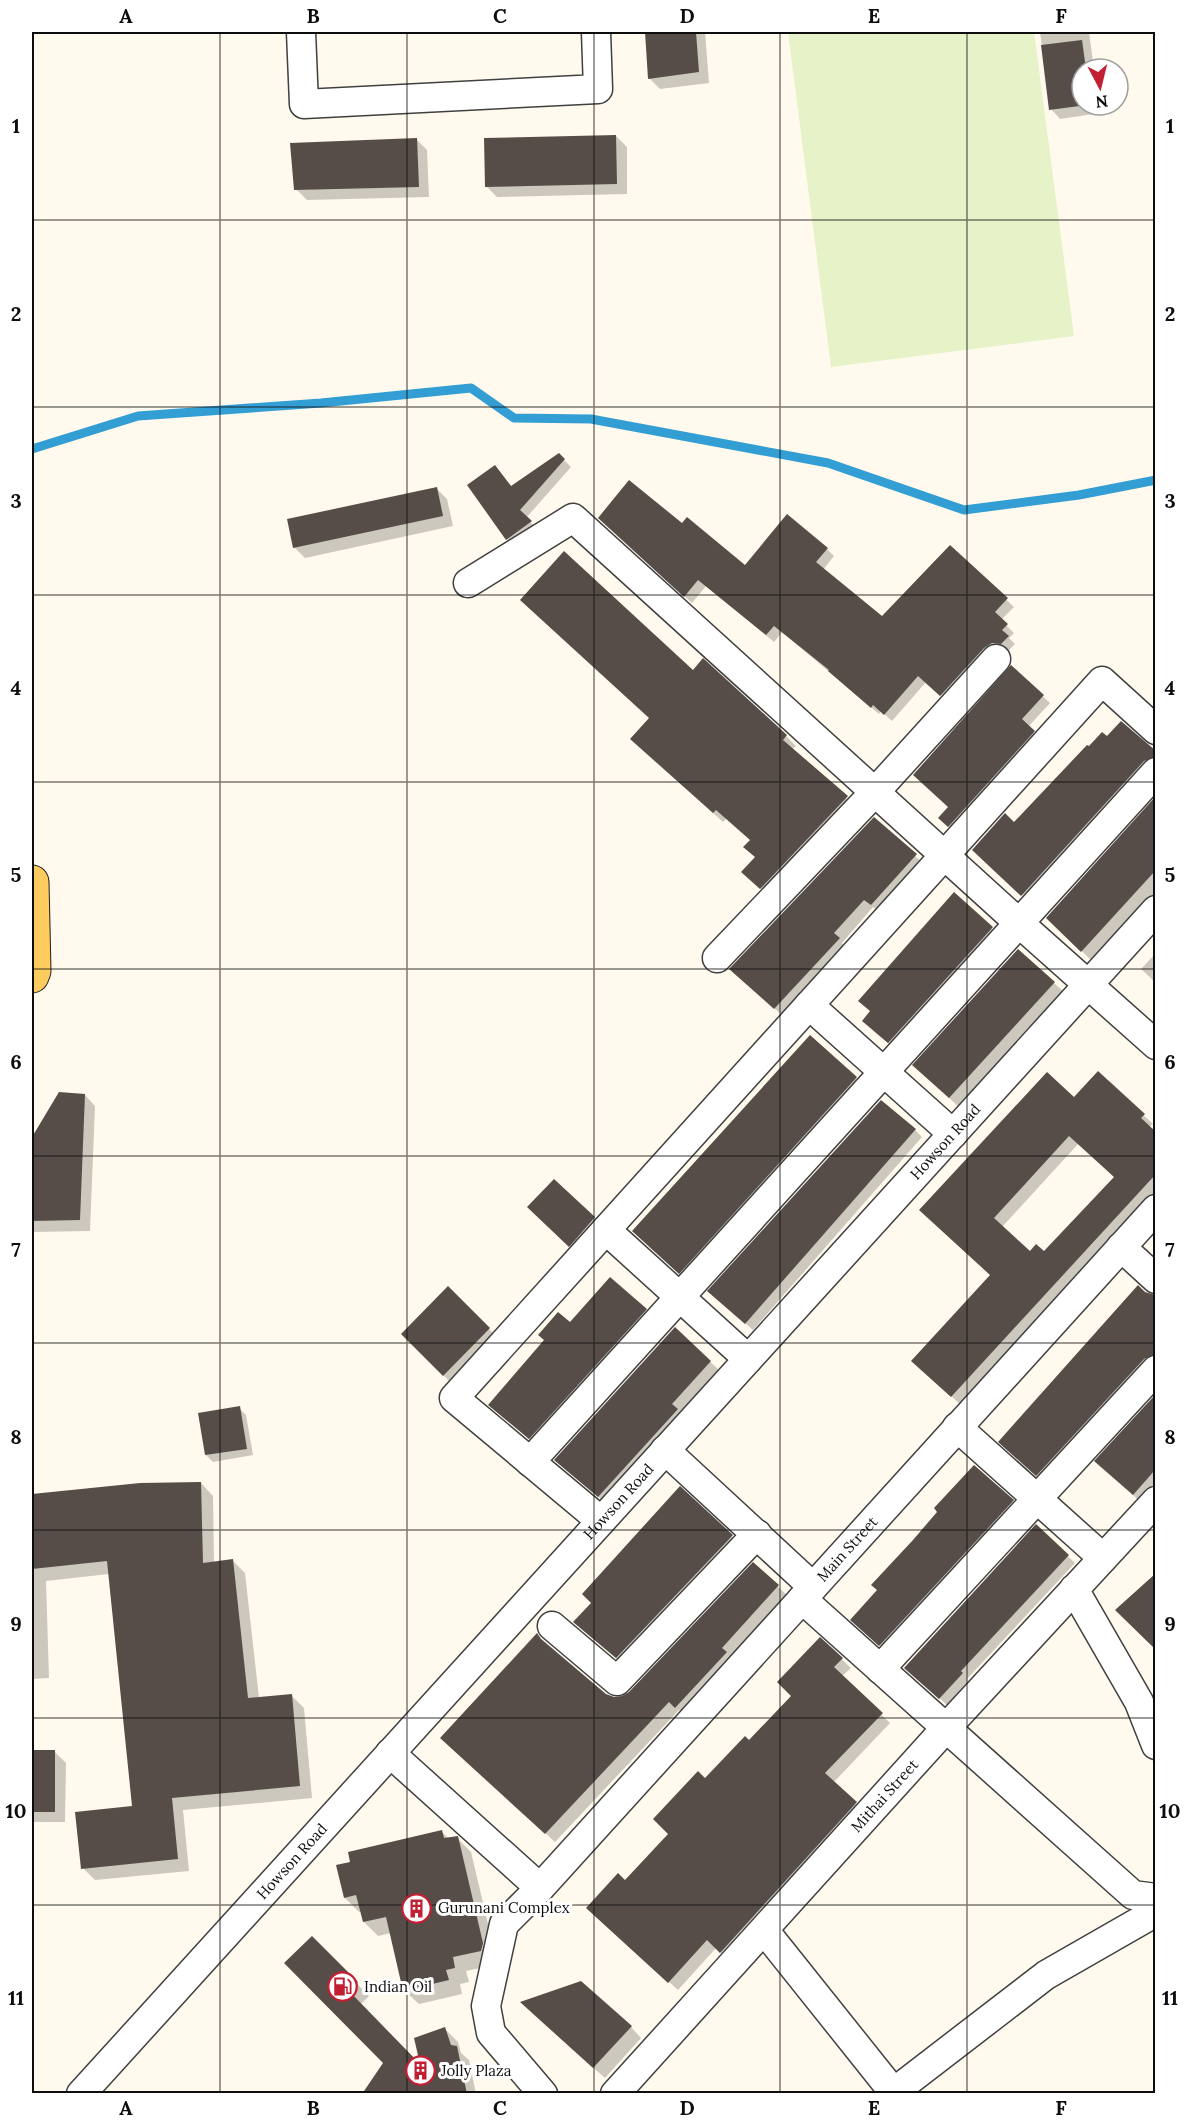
<svg xmlns="http://www.w3.org/2000/svg" width="1187" height="2125" font-family="Lora,serif">
  <style>
    .pitch { fill: #e6f2c7 }
    .shadow { fill: #0003; fill-rule: evenodd }
    .lines { fill: none; stroke-linecap: round; stroke-linejoin: round }
    .stream { stroke: #339ed3; stroke-width: 9 }
    .building { fill: #564d49; fill-rule: evenodd }
    .minor-casing { stroke: #404040; stroke-width: 31 }
    .major-casing { stroke: #1e1e1e; stroke-width: 35 }
    .minor { stroke: #fff; stroke-width: 28 }
    .major { stroke: #fecc5e; stroke-width: 33 }
    .grid { fill: none; stroke: #0d0d0d; stroke-width: 1.5; stroke-opacity: 0.55 }
    .labels { text-anchor: middle; stroke-width: 6; stroke-linejoin: round; paint-order: stroke }
    .street-label { font-size: 15px; fill: #0d0d0d; stroke: #fff }
    .poi-label { font-size: 15px; fill: #0d0d0d; stroke: #fff; text-anchor: start }
    .neatline { fill: none; stroke: #0d0d0d; stroke-width: 2 }
    .grid-label { font-size: 20px; text-anchor: middle; font-weight: bold; fill: #0d0d0d }
  </style>
  <rect width="100%" height="100%" fill="#fffaed"/>
  <path class="pitch" d="M788,32H1034L1074,336L831,367Z"/>
  <path class="shadow" d="M646,32H705L709,83L660,89L649,78Z
    M1040,32H1089L1094,69H1082V105H1098L1100,113L1060,119L1051,109Z
    M616,136L627,147V194L497,197L486,186Z
    M416,139L427,150L429,197L307,200L296,189Z
    M558,454L571,467L526,518L538,529L514,546L507,539L495,467L512,487Z
    M436,488L447,499L453,526L305,558L294,547Z
    M607,525H682L745,567L827,549L834,556L823,570L882,618L950,547L1014,607L1001,620L1014,633L1009,638L1015,644L1009,650H1000L949,702L926,682L892,721L881,711L879,714L782,632L774,642L706,586L692,603Z
    M703,660L786,736L796,746L792,749L856,807L770,897L752,881L756,857L751,840L727,818L723,822L642,748L693,672Z
    M1011,667L1050,703L1028,727L1040,739L955,833L940,818L950,807Z
    M1122,723L1156,752V764L1029,901L974,850L1014,824L1089,748L1107,738Z
    M1156,799V893L1092,961L1048,918Z
    M874,819L924,864L881,913L873,907L842,943L847,948L784,1017L740,977Z
    M954,895L1003,939L899,1053L874,1031Z
    M1018,951L1064,992L959,1107L923,1074Z
    M1156,953V983L1141,969Z
    M1098,1073L1153,1124L1149,1127L1156,1133V1194L961,1405L922,1369L992,1276L921,1210L1074,1099ZM1079,1143L1115,1177L1045,1253H1030L1002,1227Z
    M856,1078L870,1093L694,1287L648,1245Z
    M60,1094L85,1095L95,1106L90,1231L32,1232V1139Z
    M915,1130L922,1137L753,1330L716,1298Z
    M554,1181L601,1225L576,1252L529,1207Z
    M1138,1287L1153,1297L1156,1296V1370L1048,1486L1012,1453Z
    M448,1288L500,1340L454,1386L403,1334Z
    M646,1310L653,1317L536,1445L497,1411L570,1324Z
    M675,1329L720,1371L608,1505L566,1470Z
    M1156,1397V1494L1145,1506L1096,1461Z
    M239,1408L246,1415L253,1455L213,1462L206,1455Z
    M201,1483L213,1496L214,1563L233,1561L245,1573L259,1698L291,1695L304,1708L312,1798L183,1810L189,1871L95,1880L83,1868L134,1807L109,1574L46,1581L49,1678L32,1679V1492L35,1496Z
    M680,1488L740,1545L625,1666L584,1631L593,1603Z
    M1013,1501L1019,1508L887,1651L859,1627Z
    M1036,1526L1075,1563L967,1679L968,1681L947,1705L913,1675Z
    M753,1564L787,1595L685,1716L679,1710L555,1842L452,1747L537,1635L606,1695L614,1699L630,1694Z
    M1156,1576V1644L1154,1646L1117,1610Z
    M820,1639L851,1668L842,1676L890,1723L833,1783L864,1812L730,1961L716,1948L678,1990L596,1916L625,1882L670,1834L705,1780L749,1742L793,1696Z
    M32,1752H55L66,1763L65,1822H32Z
    M441,1831L449,1839L457,1838L471,1852L496,1958L495,1965L466,1971L469,1982L460,1984L462,1994L419,2004L404,1990L391,1933L378,1936L364,1922L362,1911L359,1912L345,1898Z
    M312,1938L369,1996L360,2005L423,2069L445,2029L458,2042L461,2053L469,2060L476,2094H367L385,2063Z
    M532,2013L631,2027L641,2038L605,2078Z"/>
  <g class="lines">
    <path class="stream" d="M32,449L138,416L321,403L471,388L514,418L591,419L828,463L964,510L1079,495L1156,480"/>
  </g>
  <path class="building" d="M645,32H696L699,72L648,79Z
    M1082,40L1086,69H1082V105H1087L1049,110L1041,45Z
    M616,135L617,184L485,187L484,138Z
    M417,138L419,187L294,190L290,143Z
    M559,453L565,459L520,510L532,521L506,540L467,485L495,465L511,486Z
    M629,480L682,523L687,517L745,565L787,514L828,548L816,562L882,616L950,545L1008,598L995,612L1008,624L1002,630L1009,636L1001,644L992,643L984,648L940,696L918,676L884,715L873,705L871,708L828,671L829,670L774,626L766,635L698,580L684,597L598,518Z
    M437,487L443,516L293,548L287,519Z
    M564,551L693,670L703,658L787,735L783,740L848,796L760,889L741,872L755,857L743,847L750,840L716,810L713,813L630,739L649,718L520,600Z
    M1011,665L1044,695L1022,719L1035,731L948,827L938,818L948,807L913,775Z
    M1121,721L1155,750V756L1144,761L1021,896L972,850L1005,813L1014,822L1087,745L1089,746L1102,732L1107,736Z
    M1155,797V871L1081,952L1046,918Z
    M874,817L917,854L871,905L864,900L834,933L840,938L774,1009L729,969Z
    M954,892L993,927L888,1043L862,1021L870,1011L858,1001Z
    M1018,949L1055,982L949,1098L912,1065Z
    M810,1035L857,1077L679,1274L632,1231Z
    M1098,1071L1145,1114L1141,1118L1155,1131V1175L951,1397L911,1361L990,1275L919,1210L1047,1072L1074,1097ZM1069,1136L1114,1177L1044,1251L1036,1244L1030,1251L994,1218Z
    M59,1092L85,1094L80,1220L32,1221V1137Z
    M881,1100L916,1129L745,1324L707,1291Z
    M554,1179L595,1217L569,1247L527,1207Z
    M610,1277L647,1309L529,1439L488,1405L544,1340L538,1335L558,1312L570,1322Z
    M1138,1285L1145,1292L1155,1295V1354L1144,1359L1036,1476L998,1442Z
    M448,1286L490,1328L443,1376L401,1334Z
    M675,1327L711,1361L672,1404L678,1409L598,1497L554,1460Z
    M1155,1395V1470L1133,1495L1094,1461Z
    M240,1406L247,1449L205,1455L198,1413Z
    M974,1465L1014,1500L879,1646L850,1620L877,1590L871,1585L913,1540L937,1512L934,1508Z
    M201,1482L203,1563L233,1559L248,1698L292,1694L300,1786L172,1798L178,1859L81,1869L75,1812L132,1806L107,1561L32,1569V1494L140,1483Z
    M680,1486L733,1535L616,1658L573,1622L591,1603L582,1594Z
    M1036,1524L1069,1555L961,1671L963,1673L939,1699L904,1668Z
    M753,1562L779,1585L722,1648L727,1652L675,1708L669,1702L545,1834L440,1738L537,1633L541,1639L606,1694L614,1697L622,1696L629,1692Z
    M1155,1574V1649L1115,1610Z
    M820,1637L843,1658L834,1667L883,1713L825,1773L857,1802L720,1953L707,1940L668,1983L586,1908L618,1873L625,1880L668,1834L653,1819L698,1771L705,1778L745,1736L749,1740L791,1696L777,1682Z
    M32,1750H55V1812H32Z
    M442,1830L444,1838L458,1836L483,1943L481,1951L453,1957L455,1968L446,1970L449,1980L403,1991L386,1917L363,1922L356,1895L344,1898L336,1865L350,1862L348,1852Z
    M312,1936L358,1982L349,1991L420,2064L414,2038L445,2027L451,2045L457,2046L467,2094H362L383,2063L284,1963Z
    M581,1981L632,2026L593,2068L520,2002Z"/>
  <g class="lines">
    <defs>
      <g id="minor">
        <path d="M301,32L304,104L598,89L596,32"/>
        <path d="M468,583L573,518L1019,923L1156,1045"/>
        <path d="M717,958L875,792L996,659"/>
        <path d="M809,1005L953,1134"/>
        <path d="M606,1230L748,1359"/>
        <path d="M1121,1247L1156,1279"/>
        <path d="M957,1427L1103,1558"/>
        <path d="M665,1450L813,1587"/>
        <path d="M530,1462L1156,772"/>
        <path d="M601,1521L454,1398L1102,681L1156,730"/>
        <path d="M1074,1589L1139,1702L1156,1745"/>
        <path d="M802,1599L1133,1895L1156,1898"/>
        <path d="M552,1626L617,1681L757,1534"/>
        <path d="M880,1669L1156,1370"/>
        <path d="M390,1753L540,1888"/>
        <path d="M764,1930L895,2094"/>
        <path d="M894,2092L1046,1975L1156,1912"/>
        <path id="s1" d="M81,2094L1156,910"/>
        <path id="s2" d="M543,2094L491,2033L486,2006L504,1924L540,1888L1156,1209"/>
        <path id="s3" d="M615,2094L946,1728L1156,1501"/>
      </g>
      <path id="major" d="M32,882L34,971L32,976"/>
    </defs>
    <use href="#minor" class="minor-casing"/>
    <use href="#major" class="major-casing"/>
    <use href="#minor" class="minor"/>
    <use href="#major" class="major"/>
  </g>
  <path class="grid" d="M220,32V2094M407,32V2094M594,32V2094M780,32V2094M967,32V2094M32,220H1156M32,407H1156M32,595H1156M32,782H1156M32,969H1156M32,1156H1156M32,1343H1156M32,1530H1156M32,1718H1156M32,1905H1156"/>
  <defs>
    <symbol id="building-ring" viewBox="-11 -11 22 22"><circle r="9.5" fill="#fff" stroke="#c21f33" stroke-width="1.5"/><path d="M-4-6H4V6H1V3H-1V6H-4ZM-2.5-4.3h1.7v1.8h-1.7ZM.8-4.3h1.7v1.8H.8ZM-2.5-1h1.7V.8h-1.7ZM.8-1h1.7V.8H.8Z" fill="#c21f33"/></symbol>
    <symbol id="fuel-ring" viewBox="-11 -11 22 22"><circle r="9.5" fill="#fff" stroke="#c21f33" stroke-width="1.5"/><path d="M-5.5-6h7V0h2V4h1.3V-2.5L3-4.5l.8-.8L6-3V5H2.5V1h-1V6h-7ZM-4.2-4.7v3.2H.2V-4.7Z" fill="#c21f33"/></symbol>
  </defs>
  <g fill-rule="evenodd">
    <use href="#building-ring" x="400" y="1892" width="33" height="33"/>
    <use href="#fuel-ring" x="326" y="1970" width="33" height="33"/>
    <use href="#building-ring" x="404" y="2054" width="33" height="33"/>
  </g>
  <g class="labels">
    <g class="street-label">
      <text dy="5" stroke="none"><textPath href="#s1" startOffset="1286">Howson Road</textPath></text>
      <text dy="5" stroke="none"><textPath href="#s1" startOffset="800">Howson Road</textPath></text>
      <text dy="5" stroke="none"><textPath href="#s2" startOffset="700">Main Street</textPath></text>
      <text dy="5" stroke="none"><textPath href="#s3" startOffset="402">Mithai Street</textPath></text>
      <text dy="5" stroke="none"><textPath href="#s1" startOffset="314">Howson Road</textPath></text>
    </g>
    <g class="poi-label">
      <text x="438" y="1913">Gurunani Complex</text>
      <text x="364" y="1992">Indian Oil</text>
      <text x="441" y="2076">Jolly Plaza</text>
    </g>
  </g>
  <rect width="1187" height="2125" fill="none" stroke="#ffffff" stroke-width="66"/>
  <g transform="translate(1100 87) rotate(173)"><circle r="28" fill="#ffffff" stroke="#9e9e9e" stroke-width="1.5"/>
  <path d="M0-4.5L10 22L0 15L-10 22Z" fill="#c21f33"/>
  <text y="-9" font-size="16" font-weight="bold" text-anchor="middle" fill="#0d0d0d">N</text>
  </g>
  <rect x="33" y="33" width="1121" height="2059" class="neatline"/>
  <g class="grid-label">
    <text x="126" y="23">A</text>
    <text x="313" y="23">B</text>
    <text x="500" y="23">C</text>
    <text x="687" y="23">D</text>
    <text x="874" y="23">E</text>
    <text x="1061" y="23">F</text>
    <text x="16" y="133">1</text>
    <text x="1170" y="133">1</text>
    <text x="16" y="321">2</text>
    <text x="1170" y="321">2</text>
    <text x="16" y="508">3</text>
    <text x="1170" y="508">3</text>
    <text x="16" y="695">4</text>
    <text x="1170" y="695">4</text>
    <text x="16" y="882">5</text>
    <text x="1170" y="882">5</text>
    <text x="16" y="1069">6</text>
    <text x="1170" y="1069">6</text>
    <text x="16" y="1257">7</text>
    <text x="1170" y="1257">7</text>
    <text x="16" y="1444">8</text>
    <text x="1170" y="1444">8</text>
    <text x="16" y="1631">9</text>
    <text x="1170" y="1631">9</text>
    <text x="16" y="1818">10</text>
    <text x="1170" y="1818">10</text>
    <text x="16" y="2005">11</text>
    <text x="1170" y="2005">11</text>
    <text x="126" y="2115">A</text>
    <text x="313" y="2115">B</text>
    <text x="500" y="2115">C</text>
    <text x="687" y="2115">D</text>
    <text x="874" y="2115">E</text>
    <text x="1061" y="2115">F</text>
  </g>
</svg>
